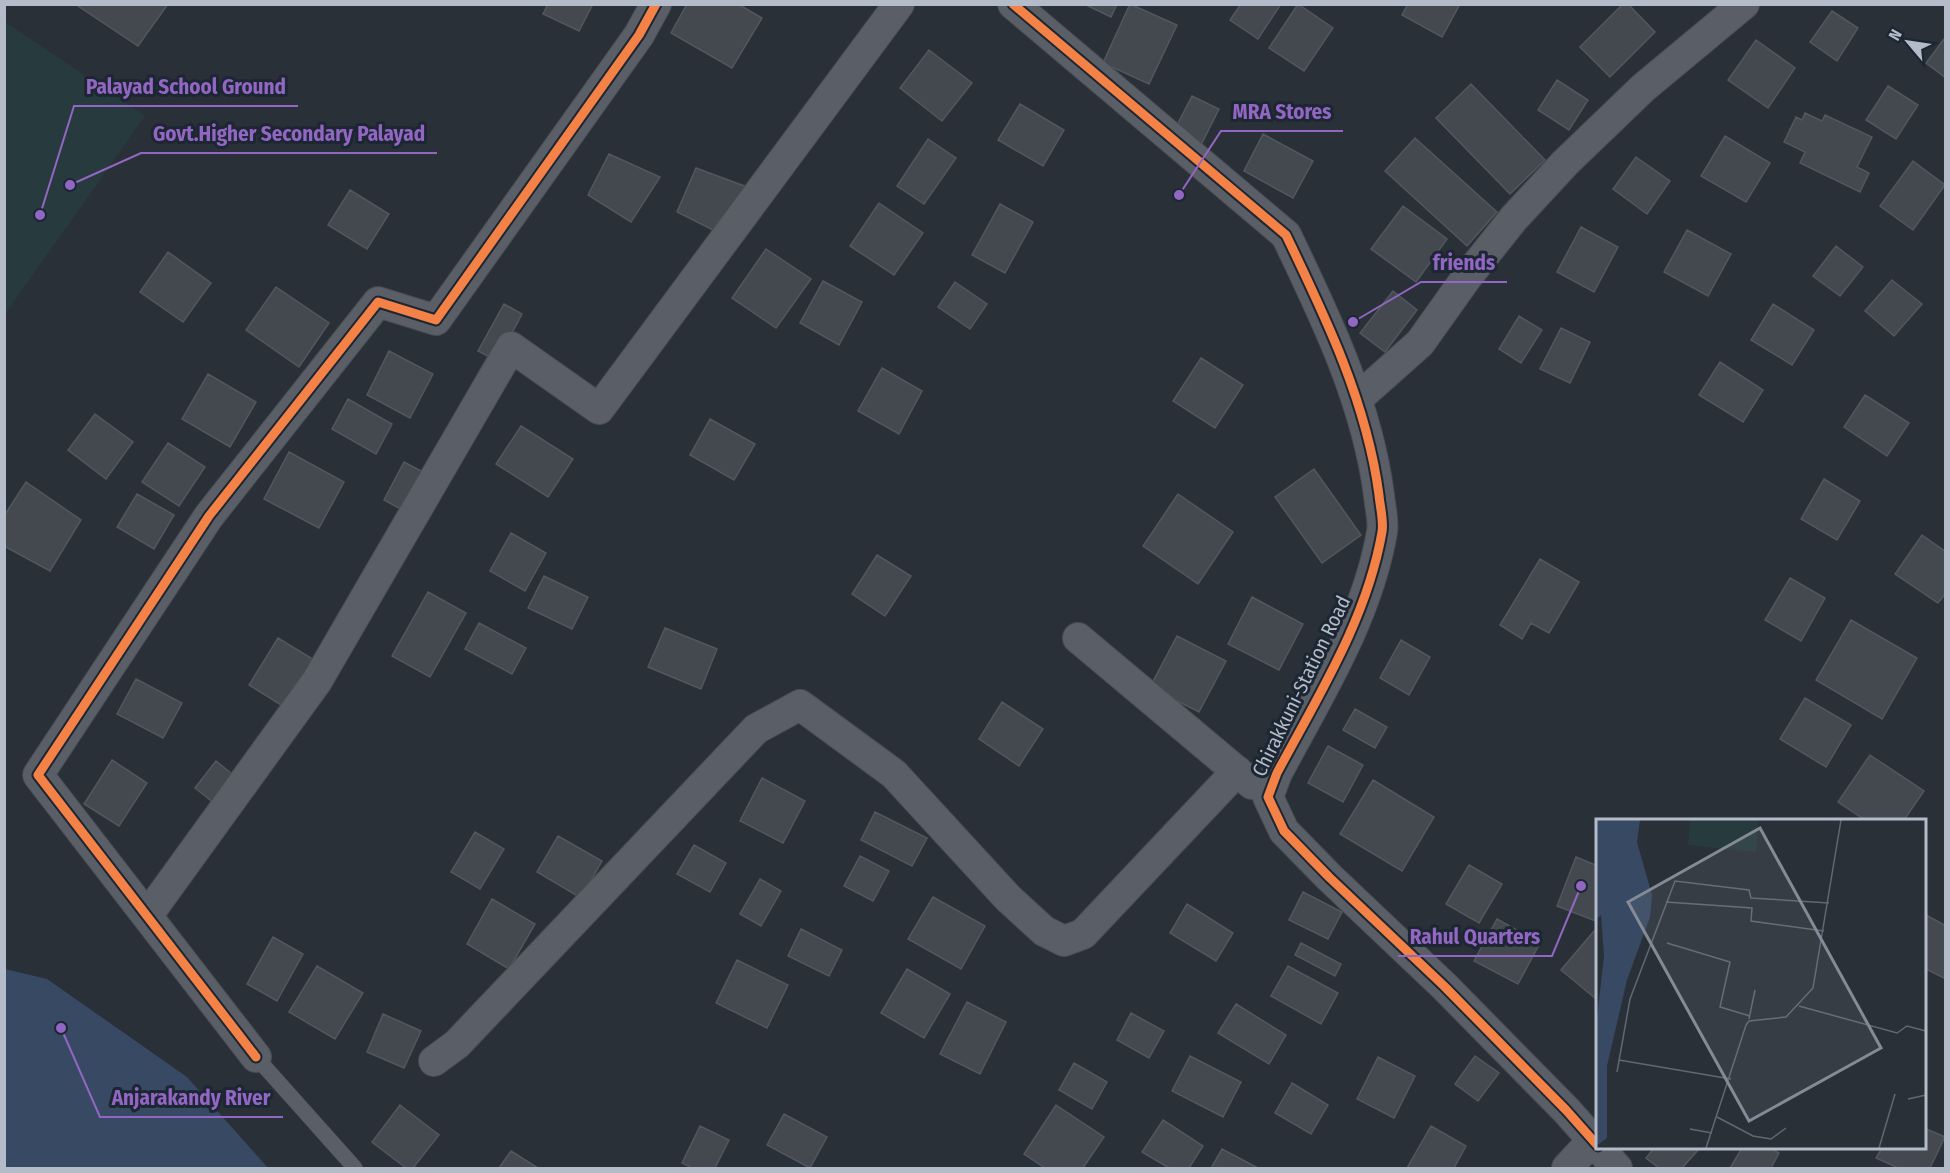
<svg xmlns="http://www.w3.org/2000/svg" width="1950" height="1173" font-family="'Fira Sans Condensed',sans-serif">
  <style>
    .green { fill: #273a3e }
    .water { fill: #384963 }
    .building { fill: #444950; stroke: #52575f; stroke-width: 1.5 }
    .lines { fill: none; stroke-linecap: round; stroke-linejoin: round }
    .lane-casing { stroke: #484c53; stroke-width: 16 }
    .street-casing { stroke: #484c53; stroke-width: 32 }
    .lane { stroke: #5a5e66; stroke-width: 15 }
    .street { stroke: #5a5e66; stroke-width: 30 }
    .cycleway-casing { stroke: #1d2633; stroke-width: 13 }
    .cycleway { stroke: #f48246; stroke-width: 9 }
    .labels { text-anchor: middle; stroke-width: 6; stroke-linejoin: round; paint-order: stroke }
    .street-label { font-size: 20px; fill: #b4bcc9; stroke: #1d2633 }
    .inset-road { fill: none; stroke: #616872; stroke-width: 1.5 }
    .view { fill: #848b96; fill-opacity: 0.15; stroke: #848b96; stroke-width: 3 }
    .inset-edge { fill: none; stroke: #b4bcc9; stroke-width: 3 }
    .leader { fill: none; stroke: #9266c3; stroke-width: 2 }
    .callout-dot { fill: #9266c3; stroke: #1d2633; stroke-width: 2 }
    .callout-label { font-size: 21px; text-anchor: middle; font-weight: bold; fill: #9266c3; stroke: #1d2633; stroke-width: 6; stroke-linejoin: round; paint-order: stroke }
  </style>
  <rect width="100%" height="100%" fill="#2a3038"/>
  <path class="green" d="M5,22L145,116L5,314Z"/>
  <path class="water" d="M5,969L47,979L187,1077L268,1168H5Z"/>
  <path class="building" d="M75,4H168L138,46Z
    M548,4H593L579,31L543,14Z
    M687,4H738L762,18L732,68L671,33Z
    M1084,4H1117L1111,17Z
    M1130,4L1177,25L1149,84L1103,63Z
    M1241,4H1281L1258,39L1230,20Z
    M1298,4L1333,28L1304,71L1269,48Z
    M1408,4H1460L1442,37L1402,15Z
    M1623,4H1628L1655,32L1610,77L1580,47Z
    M1832,11L1858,28L1837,61L1810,42Z
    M1944,39L1946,40V78L1926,63Z
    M1756,40L1795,68L1768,108L1728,80Z
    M929,50L972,83L942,121L900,88Z
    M1557,80L1588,100L1569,130L1538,110Z
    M1471,84L1545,160L1510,194L1436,118Z
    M1888,86L1918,105L1896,139L1866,120Z
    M1192,96L1219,109L1201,145L1174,131Z
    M1020,104L1064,130L1043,166L998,140Z
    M1805,113L1822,121L1825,115L1872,137L1857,167L1869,173L1860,192L1800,163L1805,152L1784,142L1796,117L1802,120Z
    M1263,134L1313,161L1293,198L1244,171Z
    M1725,136L1770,163L1746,202L1701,176Z
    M1415,138L1497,212L1467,246L1385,171Z
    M928,139L956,158L924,204L897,186Z
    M609,154L660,177L631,222L588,195Z
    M1636,157L1670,181L1647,214L1613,189Z
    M1913,161L1945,185L1913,230L1880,206Z
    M696,168L747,187L719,233L677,212Z
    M350,190L389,214L367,249L328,225Z
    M879,203L923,233L894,275L850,246Z
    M1000,204L1033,222L1005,273L972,255Z
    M1403,206L1447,239L1416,282L1371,249Z
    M1581,227L1618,247L1594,292L1557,272Z
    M1687,230L1731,254L1708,296L1664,272Z
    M1836,246L1863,267L1840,296L1813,276Z
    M766,249L811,279L776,328L732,298Z
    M168,252L211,283L183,322L140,292Z
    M1892,280L1922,304L1894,336L1865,311Z
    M823,281L862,302L839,345L800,323Z
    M955,282L987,304L970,329L938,307Z
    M276,287L329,323L299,367L246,330Z
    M1393,291L1417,310L1385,352L1360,333Z
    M504,304L522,314L497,361L478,351Z
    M1773,304L1814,330L1792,365L1751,340Z
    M1519,316L1542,330L1521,363L1499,349Z
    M1561,328L1590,342L1570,383L1540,369Z
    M389,351L433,374L410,418L367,395Z
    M1201,358L1243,385L1215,428L1173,401Z
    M1720,362L1763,390L1743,422L1699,395Z
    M882,368L922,391L899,434L858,411Z
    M208,374L256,402L230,447L182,419Z
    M1865,395L1909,423L1887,456L1844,427Z
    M348,399L392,424L376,454L332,429Z
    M95,414L133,442L106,479L68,450Z
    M710,419L755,444L734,480L690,455Z
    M521,426L573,459L548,497L496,464Z
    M168,443L205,467L179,506L142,482Z
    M289,452L344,482L319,528L264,499Z
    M404,462L427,474L406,512L384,500Z
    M1314,469L1361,535L1322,563L1275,497Z
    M1824,479L1860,501L1837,540L1801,519Z
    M26,482L81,520L50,571L4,546V516Z
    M137,494L174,515L154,549L117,527Z
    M1178,494L1233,532L1198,584L1143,546Z
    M511,533L546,553L525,591L490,571Z
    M1922,535L1946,552V593L1938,603L1895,574Z
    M877,555L911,576L885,616L852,594Z
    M1540,559L1579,582L1549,633L1531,623L1522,639L1500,625Z
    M544,576L588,597L572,629L528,608Z
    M1790,578L1825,598L1801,641L1765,620Z
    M428,592L466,613L430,677L392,656Z
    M1252,597L1303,624L1279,670L1228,644Z
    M1851,620L1917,658L1882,719L1816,680Z
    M479,623L526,648L512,674L465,649Z
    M665,628L717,649L701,689L648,667Z
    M1177,636L1226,661L1199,712L1150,687Z
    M278,638L319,663L289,710L249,685Z
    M1401,640L1430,657L1409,695L1380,678Z
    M136,679L182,703L163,738L117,714Z
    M1805,698L1851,725L1826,767L1780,739Z
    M1002,702L1043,729L1019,766L979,739Z
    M1355,709L1387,727L1375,748L1343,730Z
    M1328,746L1363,765L1343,802L1308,783Z
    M1870,755L1924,791L1904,820H1865L1838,802Z
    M112,760L147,783L119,826L84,804Z
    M216,761L236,777L215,804L195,788Z
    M762,778L805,801L783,843L740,821Z
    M1373,780L1434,817L1402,871L1340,834Z
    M875,812L927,838L912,866L861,840Z
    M475,832L504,849L480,889L451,872Z
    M558,836L602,861L581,898L537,872Z
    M694,845L726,863L710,892L677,874Z
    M860,856L889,871L873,901L844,886Z
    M1576,857L1598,866V922L1557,906Z
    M1469,865L1502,884L1479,923L1446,904Z
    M760,879L781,891L761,926L740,914Z
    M1303,892L1342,912L1328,939L1289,920Z
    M933,897L985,926L961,969L908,939Z
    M492,899L535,924L509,969L467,944Z
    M1187,904L1233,933L1216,961L1170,933Z
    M1926,915L1946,926V979L1924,968V918Z
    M1497,919L1540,943L1518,984L1474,961Z
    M801,929L842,950L829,976L788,956Z
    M1594,931L1598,934L1596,999L1561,970Z
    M273,937L303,954L277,1001L247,984Z
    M1301,943L1341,964L1335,976L1295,955Z
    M737,960L788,985L767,1028L716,1003Z
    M317,966L363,993L335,1039L289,1012Z
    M1288,966L1338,993L1321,1024L1271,996Z
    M907,969L950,994L924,1038L881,1013Z
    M967,1002L1006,1022L980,1074L940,1054Z
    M1236,1004L1286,1035L1269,1064L1218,1033Z
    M1131,1013L1164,1031L1149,1058L1117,1040Z
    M383,1014L421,1031L404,1068L367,1052Z
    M1190,1056L1241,1082L1223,1117L1172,1091Z
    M1475,1056L1499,1073L1478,1101L1455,1084Z
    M1378,1057L1415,1076L1394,1118L1357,1099Z
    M1074,1063L1107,1082L1092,1109L1059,1090Z
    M1292,1083L1328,1105L1311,1134L1275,1113Z
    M400,1105L439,1135L413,1168H406L372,1142Z
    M1056,1105L1104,1137L1083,1168H1045L1024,1154Z
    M784,1114L827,1137L810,1168L767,1145Z
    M1163,1120L1203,1146L1189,1168H1169L1142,1152Z
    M700,1126L729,1140L715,1168H692L682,1163Z
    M1431,1126L1466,1146L1454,1168H1407Z
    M1924,1128L1945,1137L1930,1168H1898L1876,1158L1882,1148H1924Z
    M1654,1148H1696L1699,1149L1682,1168H1659L1646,1158Z
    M1742,1148H1770L1779,1153L1771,1168H1730Z
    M1222,1149L1258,1168H1211Z
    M511,1151L538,1168H499Z"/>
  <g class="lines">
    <defs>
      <path id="lane" d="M256,1057L355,1168"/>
      <path id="street" d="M1013,4L1286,235C1326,318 1367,403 1379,495C1380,507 1384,521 1382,532C1367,619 1318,696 1277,773L1268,797L1284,831L1329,877L1444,986L1566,1110L1598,1146
        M1357,399L1420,343L1467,277L1514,218L1565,163L1643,88L1744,4
        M1078,638L1252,784
        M147,916L317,681L511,347L599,409L899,4
        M256,1057L38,775L209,516L378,302L436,320L639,35L656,4
        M434,1061L457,1044L756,729L800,705L894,774L1008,898L1044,931L1064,941L1083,934L1237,771
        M1599,1148L1617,1168
        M1567,1168L1593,1140"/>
    </defs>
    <use href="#lane" class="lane-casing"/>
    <use href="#street" class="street-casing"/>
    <use href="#lane" class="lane"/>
    <use href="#street" class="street"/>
    <defs>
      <path id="cycleway" d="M1013,4L1286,235C1326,318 1367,403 1379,495C1380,507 1384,521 1382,532C1367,619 1318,696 1277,773L1268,797L1284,831L1329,877L1444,986L1566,1110L1598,1146
        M256,1057L38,775L209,516L378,302L436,320L639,35L656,4"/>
    </defs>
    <use href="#cycleway" class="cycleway-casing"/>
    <use href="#cycleway" class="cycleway"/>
  </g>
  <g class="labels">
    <g class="street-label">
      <text transform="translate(1301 686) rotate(-64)" y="7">Chirakkuni-Station Road</text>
    </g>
  </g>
  <g transform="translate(1596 819)">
    <rect width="330" height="330" fill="#2a3038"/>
    <path d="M94,1H162L160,33L92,26Z" fill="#273a3e"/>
    <path d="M0,1H44L41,23L56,76L54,98L31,161L11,247V319L0,327V208L8,137L5,96L0,100Z" fill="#384963"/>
    <path class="inset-road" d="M70,83L156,89L155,102L228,112M71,124L134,143L124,188L154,197M203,187L301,214L311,207L330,212M153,200L159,171M23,241L135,260M21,253L34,180L79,62L153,71L155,79L233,84M312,280L330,276M121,298L157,317L175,320L190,309M94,310L116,314M110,329L150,206L153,202L190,198L217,169L245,1M283,329L299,275"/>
    <path class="view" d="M164,9L285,229L153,302L32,83Z"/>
    <rect width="330" height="330" class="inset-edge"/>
  </g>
  <path class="leader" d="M40 215L74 106H298M1179 195L1221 131H1343M70 185L141 153H437M1353 322L1421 282H1507M1581 886L1552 956H1398M61 1028L100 1117H283"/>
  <g class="callout-dot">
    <circle cx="40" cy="215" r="6"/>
    <circle cx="1179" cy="195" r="6"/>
    <circle cx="70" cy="185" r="6"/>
    <circle cx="1353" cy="322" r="6"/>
    <circle cx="1581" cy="886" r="6"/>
    <circle cx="61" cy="1028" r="6"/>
  </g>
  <g class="callout-label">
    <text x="186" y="94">Palayad School Ground</text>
    <text x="1282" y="119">MRA Stores</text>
    <text x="289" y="141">Govt.Higher Secondary Palayad</text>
    <text x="1464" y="270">friends</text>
    <text x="1475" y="944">Rahul Quarters</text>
    <text x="191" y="1105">Anjarakandy River</text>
  </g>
  <rect width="1950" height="1173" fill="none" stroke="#b4bcc9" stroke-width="12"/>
  <g transform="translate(1908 42) rotate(299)" stroke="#1d2633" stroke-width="4.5" paint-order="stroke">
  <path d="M0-4.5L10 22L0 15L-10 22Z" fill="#b4bcc9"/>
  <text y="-9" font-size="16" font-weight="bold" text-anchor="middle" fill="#b4bcc9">N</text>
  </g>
</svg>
